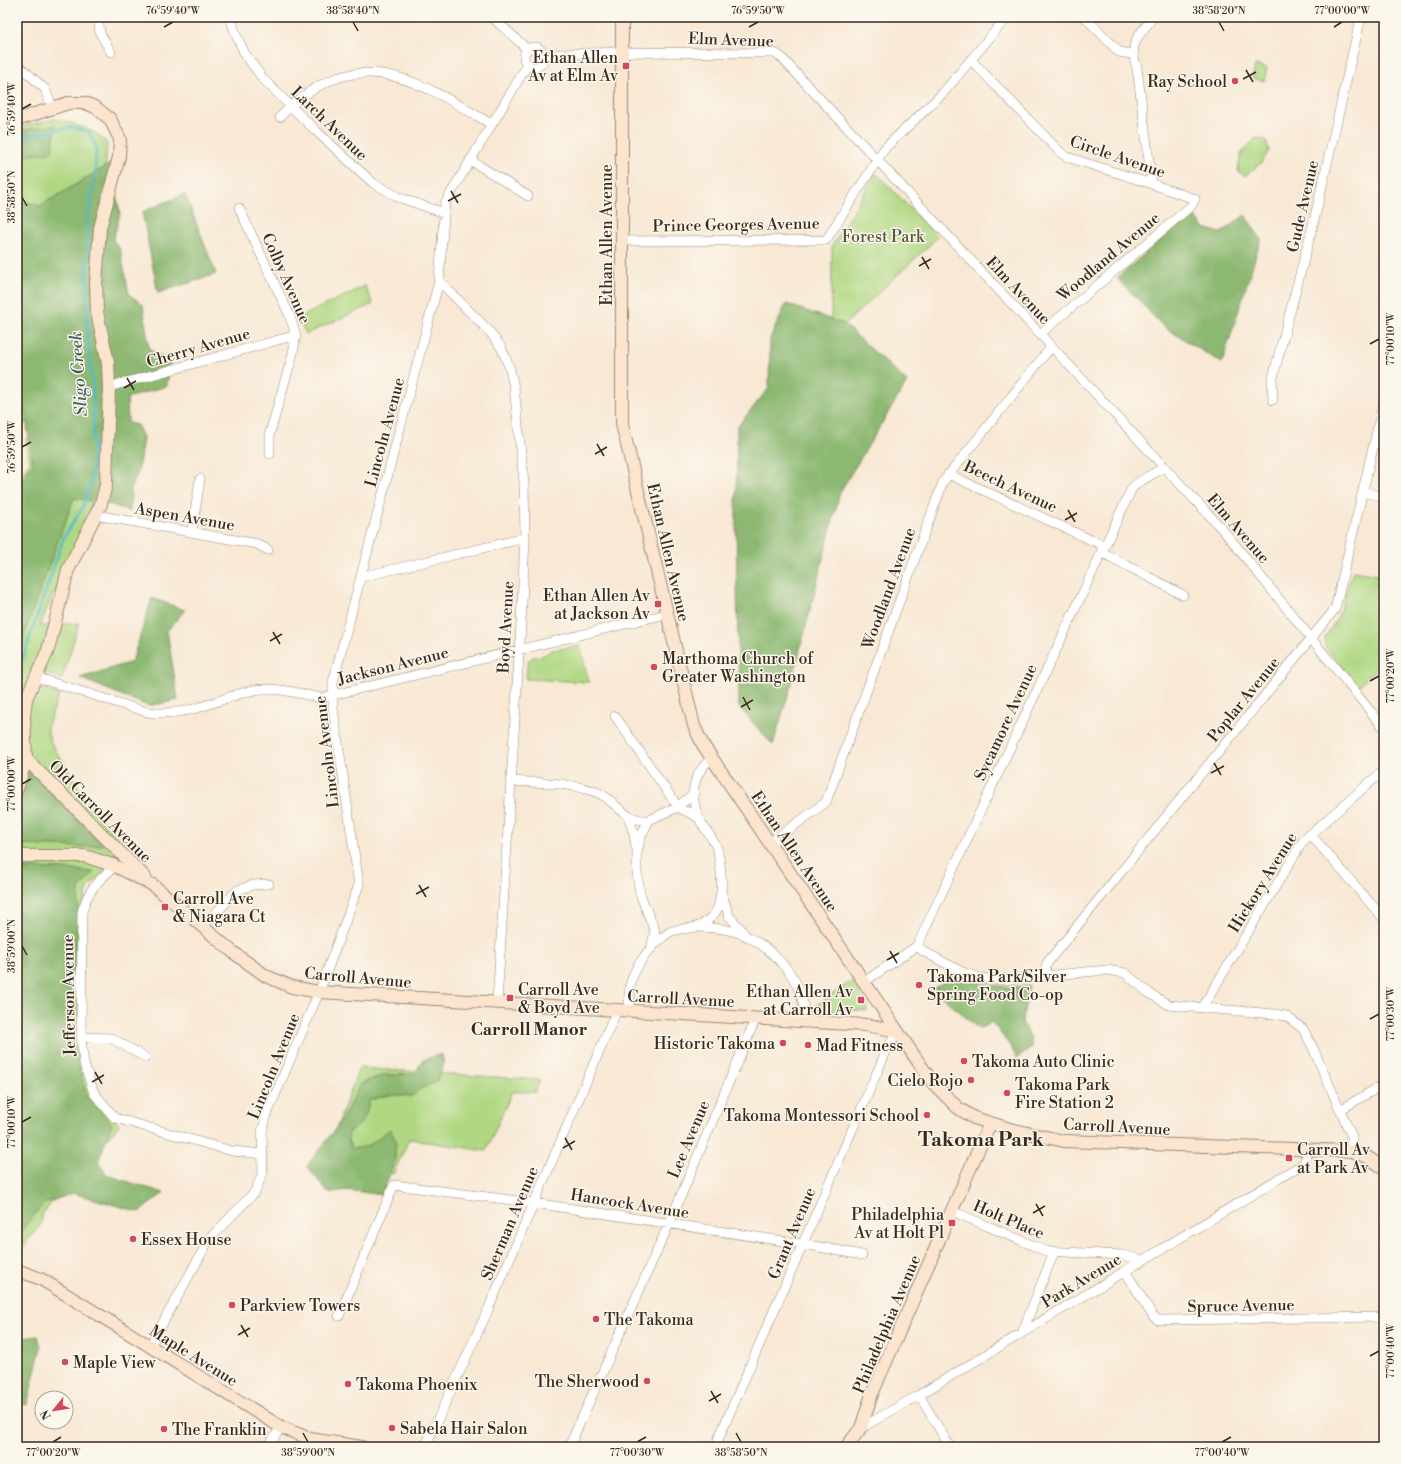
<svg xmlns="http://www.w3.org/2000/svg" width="1401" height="1464" font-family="'Libre Bodoni',serif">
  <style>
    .green { fill: #b0d883; stroke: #768150 }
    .forest { fill: #8cb871; stroke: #647148 }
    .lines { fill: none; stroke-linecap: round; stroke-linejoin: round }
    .stream { stroke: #4cb9c7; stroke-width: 2.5 }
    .street-casing { stroke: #9a8979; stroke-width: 10 }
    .secondary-casing { stroke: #9a8979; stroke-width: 14 }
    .street { stroke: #fff; stroke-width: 9 }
    .secondary { stroke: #fce5cf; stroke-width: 12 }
    .ticks { fill: none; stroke: #3b2a1e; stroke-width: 1.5 }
    .poi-dot { fill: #d1495b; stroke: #fbf7ec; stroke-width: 1.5 }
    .labels { text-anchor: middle; stroke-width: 3; stroke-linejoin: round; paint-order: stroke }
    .street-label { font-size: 16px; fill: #3b2a1e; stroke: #fbf7ec }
    .poi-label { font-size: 16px; fill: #3b2a1e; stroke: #fbf7ec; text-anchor: start }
    .park-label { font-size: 16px; fill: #585637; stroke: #fbf7ec }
    .water-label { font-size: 17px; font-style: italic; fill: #415c59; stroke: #fbf7ec }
    .neighbourhood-label { font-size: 17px; font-weight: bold; fill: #3b2a1e; stroke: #fbf7ec }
    .district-label { font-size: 20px; font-weight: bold; fill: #3b2a1e; stroke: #fbf7ec }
    .neatline { fill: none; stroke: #3b2a1e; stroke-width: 1.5 }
    .ticks-label { font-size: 10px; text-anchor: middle; fill: #3b2a1e }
  </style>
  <rect width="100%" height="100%" fill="#fbf7ec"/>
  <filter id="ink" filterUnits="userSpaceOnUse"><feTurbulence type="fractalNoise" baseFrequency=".025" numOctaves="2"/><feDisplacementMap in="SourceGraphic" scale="8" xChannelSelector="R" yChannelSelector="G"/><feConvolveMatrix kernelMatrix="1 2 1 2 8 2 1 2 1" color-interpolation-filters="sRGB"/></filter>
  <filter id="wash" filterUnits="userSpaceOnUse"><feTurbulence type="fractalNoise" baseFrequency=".012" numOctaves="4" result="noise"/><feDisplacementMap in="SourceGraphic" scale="16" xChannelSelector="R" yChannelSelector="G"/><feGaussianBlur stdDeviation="0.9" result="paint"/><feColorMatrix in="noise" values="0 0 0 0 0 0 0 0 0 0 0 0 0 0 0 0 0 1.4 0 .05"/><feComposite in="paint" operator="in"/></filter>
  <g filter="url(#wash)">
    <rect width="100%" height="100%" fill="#f8e8d4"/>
    <path class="green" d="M1255,65L1267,68L1264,81L1252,78Z
      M55,119C72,123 97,129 107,144L100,237L98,509L48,606L40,626L79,623L62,679L41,672L37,688L59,694L47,728L50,741L90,805L127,848L88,888L82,910L80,1060L94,1097L119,1125L42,1214L41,1224L18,1253L17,480L30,462L26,439L76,432L75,415L23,423L17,386V128Z
      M1256,138L1266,140L1269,151L1261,163L1245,176L1238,171L1241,154Z
      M876,173L938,237L842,327L831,320L832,246Z
      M365,286L373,304L306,334L298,318Z
      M1353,571L1384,576V663L1358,686L1325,647V637L1337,619Z
      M580,646L589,682L526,679C528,643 536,666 551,650Z
      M852,981L864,1000L868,1004L867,1011L841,1009L837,1011L813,1010L812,1008Z
      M359,1068L540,1080L535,1092H512L486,1151L409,1139L393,1174L323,1164Z"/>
    <path class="forest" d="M56,125L52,152L17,157V131Z
      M111,163L120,214L113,240L120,249L129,294L143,305L149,349L170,362L167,386L127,398L128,423L137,425L143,437L138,473L131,486L130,511L108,504L74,498L17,653V489L33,463L17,362V199L40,206Z
      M185,194L216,274L158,293L142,212Z
      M1192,212L1204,228L1221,233L1245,215L1261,239L1222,363L1164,327L1117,278Z
      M786,304L844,324L907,382L840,492L791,685L773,745L739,707L736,519L737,427L769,388L770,339Z
      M152,598L185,610L167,631L178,700L148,706L80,678L132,662Z
      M17,756L43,784L76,816L103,845L83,847L17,845Z
      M17,868L65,869L94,872L79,889L75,965L77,1061L87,1097L112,1124L98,1162L107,1175L164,1193L139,1212L73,1193L43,1204L18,1235Z
      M954,975C979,985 1002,988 1029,986L1022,1022L1030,1036L1032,1048L1017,1058L1008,1043L992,1022L979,1029L940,995L930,993L933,989Z
      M442,1054L444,1064L436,1082L420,1089L413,1096L390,1095L370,1100C365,1117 365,1123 349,1131L348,1140L352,1149L368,1146L390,1129L396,1141L395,1159L382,1195L347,1190L328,1193L307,1166L342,1120L360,1084L383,1075L415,1074L422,1060Z
      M38,1336L41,1347L27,1405L17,1402V1339Z"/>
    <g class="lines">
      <path class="stream" d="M17,139L70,127L89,132L96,147L95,176L87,223V332L94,403L92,477L83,507L64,537L17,675"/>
    </g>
  </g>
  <g filter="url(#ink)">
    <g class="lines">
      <defs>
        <path id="street" d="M98,17L100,33L111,52
          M230,17L236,35L245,54L263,79L316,131L373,183L398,197L444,213
          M492,17L527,49
          M1085,17L1119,52L1132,54
          M524 57a10 10 0 1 1 20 0a10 10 0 1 1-20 0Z
          M544,57L561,54L622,52L774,53L780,56L1223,530L1384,728
          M971,60L1060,152L1067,157L1152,184L1195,199L1191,206L1040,334
          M17,64L45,89L52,107
          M280,117C289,107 297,100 308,93C372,47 433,90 491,124
          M470,160L528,196
          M1152,184L1137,68C1128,43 1138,35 1154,17
          M239,208L289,314L296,335L293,353L270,433V454
          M622,241L826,240L885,148L942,94L1007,17
          M439,281L489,331L501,347L509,366L514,387L524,482L525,538L521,624L497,1002
          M109,387L296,335
          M1273,400L1272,381L1313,225L1361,17
          M948,474L1104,546
          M1363,492L1384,497
          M96,515L257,544L268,550
          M192,532L200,479
          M1101,552L1183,595
          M361,577L525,538
          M35,677L147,712C189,718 214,699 254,690C274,686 301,694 321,698L666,614
          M615,716L678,807L699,818
          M510,781C539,783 569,782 596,792C616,799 622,822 649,820
          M628,816L634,834L636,847
          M1310,834L1384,919
          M770,843L826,802L943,482L1051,347
          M115,866C98,881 88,889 82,912L81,1037L84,1064L94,1093L115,1118L232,1151L263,1154
          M722,894L729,916L744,933
          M202,927L238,890L253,885L269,884
          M699,927C710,928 722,928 732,931C763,939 797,971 803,1003C805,1009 804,1015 805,1021
          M917,946L923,951L962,972L980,978L1001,980L1107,970L1125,973L1149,993L1169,1005L1274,1014L1286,1016L1303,1029L1313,1048L1352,1137L1351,1151
          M651,949L655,931L640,894L637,873V853L641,836L649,820L678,807L693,794
          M1044,976L1047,963L1335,609L1384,401
          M864,982L917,946L1132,488C1141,479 1154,474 1164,467
          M1202,1008L1303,841L1384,770
          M629,1010C630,1002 629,993 630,986C634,965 653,943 670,932C676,928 689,929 696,927C705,925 717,913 719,904C723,889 721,867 718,852C715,839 704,830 699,818C689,795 692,774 712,758
          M81,1037L111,1038L145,1057
          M1340,1110L1384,1084
          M952,1211L1046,1251L1122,1255L1143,1260
          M1125,1271L1153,1316L1158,1320L1384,1317
          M339,1316L394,1185L534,1203L803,1244L862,1255
          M1022,1333L1054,1252
          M150,1346L210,1238L255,1192L263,1172L262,1132L267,1114L319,992L359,885L333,708V682L439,281L445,203L528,64
          M919,1395L950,1447
          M861,1428L919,1395L1298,1167C1305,1163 1307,1159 1307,1151
          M268,1447L281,1427
          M425,1447L488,1310L617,1010
          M569,1447L669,1224L756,1018
          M715,1447L885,1054L897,1031"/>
        <path id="secondary" d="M622,17V424L694,726L703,745L932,1082L958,1108L974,1118L1010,1129L1064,1141L1351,1151L1367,1157L1384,1168
          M17,120L68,103H85L95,107L110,119L120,139L119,157L100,228L96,283L97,312L108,363L109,387L106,485L101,504L68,570L48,650L26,699L24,717L26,759L17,789
          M26,759L145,877
          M17,856H85L115,866L153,885L234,953L266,976L292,987L319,992L866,1025L897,1031
          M17,1270L41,1279L281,1427L310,1439L362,1447
          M846,1447L861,1428L872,1394L990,1123"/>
      </defs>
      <use href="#street" class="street-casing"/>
      <use href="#secondary" class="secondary-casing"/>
      <use href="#street" class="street"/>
      <use href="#secondary" class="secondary"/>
    </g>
  </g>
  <path class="ticks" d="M353,22L358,31M1219,22L1224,31M164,27L173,22M749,27L758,22M1334,27L1342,22M1246,70L1253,82M1243,79L1256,72M22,109L31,104M451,191L458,203M22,197L27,206M448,201L461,194M922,257L929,269M919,266L931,259M1370,344L1379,339M127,378L134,390M124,388L136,381M597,444L604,456M22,447L31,442M595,454L607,447M1068,510L1075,522M1065,520L1077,513M273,632L280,644M270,641L282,634M1370,681L1379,676M743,697L750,710M741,707L753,700M1214,763L1221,775M1211,773L1224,766M22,784L31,779M419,885L426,897M416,894L429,887M22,946L27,955M890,951L897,963M887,960L899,953M1370,1019L1379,1014M95,1072L102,1084M92,1082L104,1075M22,1122L31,1117M565,1138L572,1150M563,1148L575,1141M1036,1204L1043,1216M1033,1213L1045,1206M241,1325L248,1337M238,1335L250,1328M1370,1356L1379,1351M711,1391L718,1403M709,1401L721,1394M303,1433L308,1442M736,1433L741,1442M53,1442L61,1437M637,1442L646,1437M1222,1442L1231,1437"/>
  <g class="poi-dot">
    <rect x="622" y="62" width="8" height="8" rx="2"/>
    <circle cx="1235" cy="81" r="4"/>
    <rect x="654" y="600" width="8" height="8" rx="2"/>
    <circle cx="654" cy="667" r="4"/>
    <rect x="161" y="903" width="8" height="8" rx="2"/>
    <circle cx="919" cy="985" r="4"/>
    <rect x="506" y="994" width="8" height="8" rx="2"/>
    <rect x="857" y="996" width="8" height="8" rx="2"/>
    <circle cx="783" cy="1043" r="4"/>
    <circle cx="808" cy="1045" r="4"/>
    <circle cx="964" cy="1061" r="4"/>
    <circle cx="971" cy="1080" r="4"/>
    <circle cx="1007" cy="1093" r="4"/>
    <circle cx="927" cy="1115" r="4"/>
    <rect x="1285" y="1154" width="8" height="8" rx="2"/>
    <rect x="948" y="1219" width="8" height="8" rx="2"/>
    <circle cx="133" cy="1239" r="4"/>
    <circle cx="232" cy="1305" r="4"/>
    <circle cx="596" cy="1319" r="4"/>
    <circle cx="65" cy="1362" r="4"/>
    <circle cx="647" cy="1381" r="4"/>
    <circle cx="348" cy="1384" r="4"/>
    <circle cx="392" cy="1428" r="4"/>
    <circle cx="164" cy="1429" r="4"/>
  </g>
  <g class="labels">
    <g class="street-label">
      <text transform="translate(731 39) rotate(2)" y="6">Elm Avenue</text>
      <text transform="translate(330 123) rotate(44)" y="6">Larch Avenue</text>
      <text transform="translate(1118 156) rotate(19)" y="6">Circle Avenue</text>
      <text transform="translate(1302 206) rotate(-77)" y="6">Gude Avenue</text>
      <text transform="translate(736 224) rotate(-1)" y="6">Prince Georges Avenue</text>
      <text transform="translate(606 235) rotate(-90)" y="6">Ethan Allen Avenue</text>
      <text transform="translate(1108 256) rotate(-40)" y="6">Woodland Avenue</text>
      <text transform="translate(287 278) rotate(66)" y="6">Colby Avenue</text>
      <text transform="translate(1019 290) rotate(47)" y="6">Elm Avenue</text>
      <text transform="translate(198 347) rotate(-16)" y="6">Cherry Avenue</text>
      <text transform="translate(384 432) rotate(-75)" y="6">Lincoln Avenue</text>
      <text transform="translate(1011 486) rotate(25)" y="6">Beech Avenue</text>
      <text transform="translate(185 516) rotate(10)" y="6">Aspen Avenue</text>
      <text transform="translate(1239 528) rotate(49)" y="6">Elm Avenue</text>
      <text transform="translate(669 552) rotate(77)" y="6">Ethan Allen Avenue</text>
      <text transform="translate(888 588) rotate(-70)" y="6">Woodland Avenue</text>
      <text transform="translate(505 627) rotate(-87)" y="6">Boyd Avenue</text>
      <text transform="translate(393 665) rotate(-14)" y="6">Jackson Avenue</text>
      <text transform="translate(1243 699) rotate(-51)" y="6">Poplar Avenue</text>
      <text transform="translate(1005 722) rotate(-65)" y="6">Sycamore Avenue</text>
      <text transform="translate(326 752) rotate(-97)" y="6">Lincoln Avenue</text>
      <text transform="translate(101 811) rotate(45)" y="6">Old Carroll Avenue</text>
      <text transform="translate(795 851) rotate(56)" y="6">Ethan Allen Avenue</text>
      <text transform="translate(1262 882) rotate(-58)" y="6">Hickory Avenue</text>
      <text transform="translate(358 977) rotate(5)" y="6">Carroll Avenue</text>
      <text transform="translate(68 995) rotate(-91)" y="6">Jefferson Avenue</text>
      <text transform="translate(681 998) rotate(3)" y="6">Carroll Avenue</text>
      <text transform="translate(273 1066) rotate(-68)" y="6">Lincoln Avenue</text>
      <text transform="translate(1117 1126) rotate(3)" y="6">Carroll Avenue</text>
      <text transform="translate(688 1139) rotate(-67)" y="6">Lee Avenue</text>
      <text transform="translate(630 1203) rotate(9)" y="6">Hancock Avenue</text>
      <text transform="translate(1009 1219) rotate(23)" y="6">Holt Place</text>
      <text transform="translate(509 1223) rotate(-67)" y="6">Sherman Avenue</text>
      <text transform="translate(791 1233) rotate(-67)" y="6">Grant Avenue</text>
      <text transform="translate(1081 1280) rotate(-31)" y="6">Park Avenue</text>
      <text transform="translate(1241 1305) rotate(-1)" y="6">Spruce Avenue</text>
      <text transform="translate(886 1324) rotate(-67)" y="6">Philadelphia Avenue</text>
      <text transform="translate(194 1355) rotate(32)" y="6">Maple Avenue</text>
    </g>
    <g class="poi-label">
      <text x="618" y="63" text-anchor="end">Ethan Allen<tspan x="618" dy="18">Av at Elm Av</tspan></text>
      <text x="1227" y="87" text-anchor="end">Ray School</text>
      <text x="650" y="601" text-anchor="end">Ethan Allen Av<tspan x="650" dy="18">at Jackson Av</tspan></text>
      <text x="662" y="664">Marthoma Church of<tspan x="662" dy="18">Greater Washington</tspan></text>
      <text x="173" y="904">Carroll Ave<tspan x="173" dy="18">&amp; Niagara Ct</tspan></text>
      <text x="927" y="982">Takoma Park/Silver<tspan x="927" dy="18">Spring Food Co-op</tspan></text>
      <text x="518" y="995">Carroll Ave<tspan x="518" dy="18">&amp; Boyd Ave</tspan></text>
      <text x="853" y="997" text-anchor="end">Ethan Allen Av<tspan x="853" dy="18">at Carroll Av</tspan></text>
      <text x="775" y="1049" text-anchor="end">Historic Takoma</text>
      <text x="816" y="1051">Mad Fitness</text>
      <text x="972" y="1067">Takoma Auto Clinic</text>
      <text x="963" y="1086" text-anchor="end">Cielo Rojo</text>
      <text x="1015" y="1090">Takoma Park<tspan x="1015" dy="18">Fire Station 2</tspan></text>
      <text x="919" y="1121" text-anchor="end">Takoma Montessori School</text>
      <text x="1297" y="1155">Carroll Av<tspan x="1297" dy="18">at Park Av</tspan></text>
      <text x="944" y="1220" text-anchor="end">Philadelphia<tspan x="944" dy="18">Av at Holt Pl</tspan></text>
      <text x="141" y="1245">Essex House</text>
      <text x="240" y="1311">Parkview Towers</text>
      <text x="604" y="1325">The Takoma</text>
      <text x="73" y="1368">Maple View</text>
      <text x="639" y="1387" text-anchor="end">The Sherwood</text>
      <text x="356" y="1390">Takoma Phoenix</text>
      <text x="400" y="1434">Sabela Hair Salon</text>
      <text x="172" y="1435">The Franklin</text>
    </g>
    <g class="park-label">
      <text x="883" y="242">Forest Park</text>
    </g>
    <g class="water-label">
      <text transform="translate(78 374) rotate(-94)" y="6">Sligo Creek</text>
    </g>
    <g class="neighbourhood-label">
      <text x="529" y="1035">Carroll Manor</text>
    </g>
    <g class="district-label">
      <text x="981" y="1146">Takoma Park</text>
    </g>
  </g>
  <rect width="1401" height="1464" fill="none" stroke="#fbf7ec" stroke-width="44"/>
  <g transform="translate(54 1410) rotate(240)"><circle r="19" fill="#fbf7ec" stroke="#aea59a"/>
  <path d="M0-3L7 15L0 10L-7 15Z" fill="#d1495b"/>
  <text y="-6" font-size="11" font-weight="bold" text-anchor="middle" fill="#3b2a1e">N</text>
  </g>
  <rect x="22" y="22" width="1357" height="1420" class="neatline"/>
  <g class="ticks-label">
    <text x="173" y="14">76°59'40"W</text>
    <text x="353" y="14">38°58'40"N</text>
    <text x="758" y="14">76°59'50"W</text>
    <text x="1219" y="14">38°58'20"N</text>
    <text x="1342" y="14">77°00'00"W</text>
    <text transform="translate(11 109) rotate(-90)" y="4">76°59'40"W</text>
    <text transform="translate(11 197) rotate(-90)" y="4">38°58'50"N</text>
    <text transform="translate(1390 339) rotate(-90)" y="4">77°00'10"W</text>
    <text transform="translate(11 447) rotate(-90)" y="4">76°59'50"W</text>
    <text transform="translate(1390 676) rotate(-90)" y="4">77°00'20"W</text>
    <text transform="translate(11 784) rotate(-90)" y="4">77°00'00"W</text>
    <text transform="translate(11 946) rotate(-90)" y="4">38°59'00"N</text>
    <text transform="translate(1390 1014) rotate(-90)" y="4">77°00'30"W</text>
    <text transform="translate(11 1122) rotate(-90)" y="4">77°00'10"W</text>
    <text transform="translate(1390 1351) rotate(-90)" y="4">77°00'40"W</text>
    <text x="53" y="1456">77°00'20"W</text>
    <text x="308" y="1456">38°59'00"N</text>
    <text x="637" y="1456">77°00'30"W</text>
    <text x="741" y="1456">38°58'50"N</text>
    <text x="1222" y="1456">77°00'40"W</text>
  </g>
</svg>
